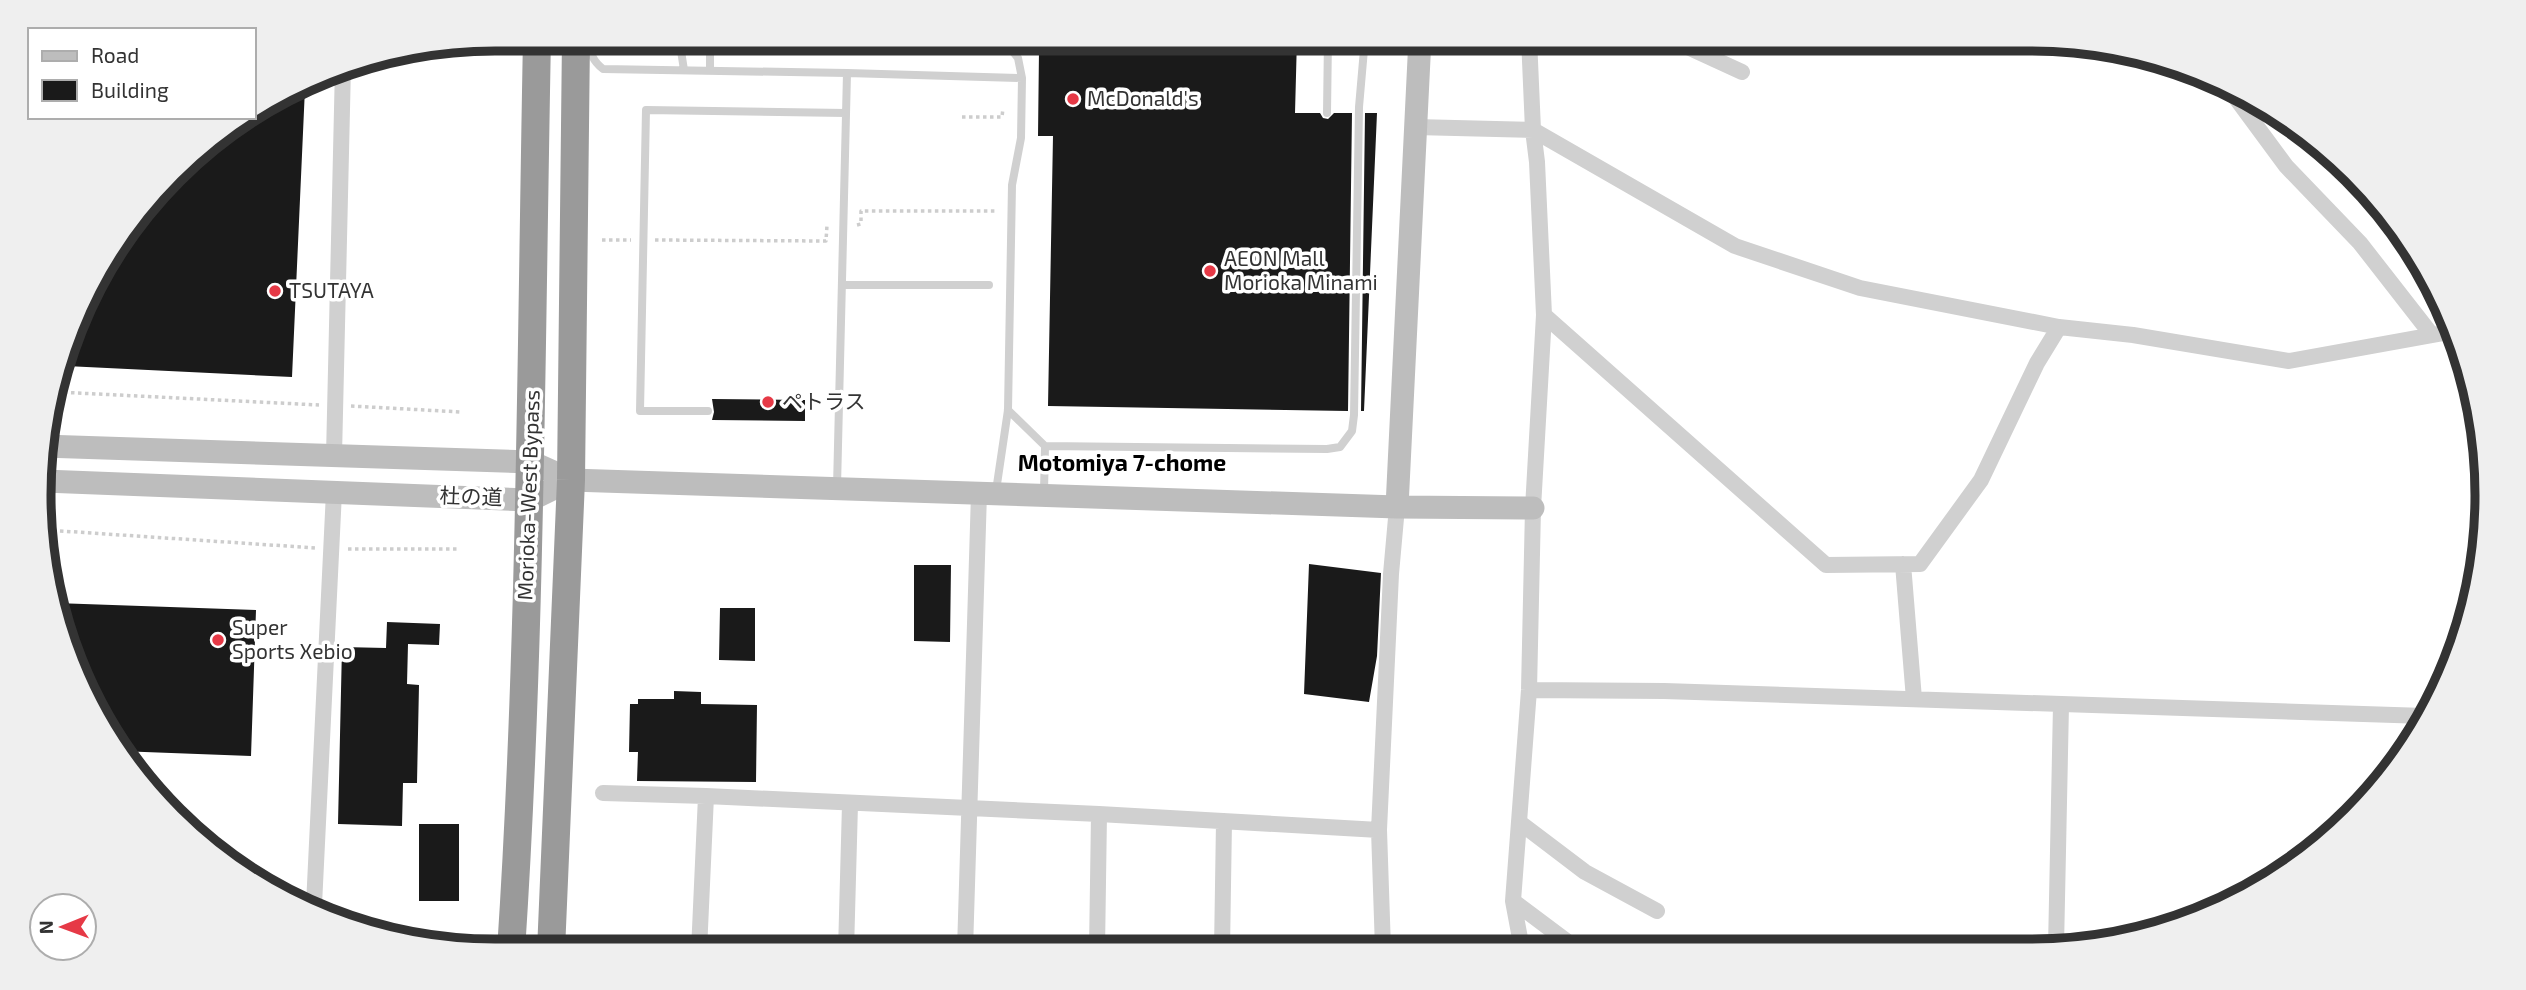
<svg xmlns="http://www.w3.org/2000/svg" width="2526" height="990" font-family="'Exo 2','Noto Sans JP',sans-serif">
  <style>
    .building { fill: #1a1a1a }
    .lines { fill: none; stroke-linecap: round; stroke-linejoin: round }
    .path { stroke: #cdcdcd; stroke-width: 3.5; stroke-dasharray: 3.5 3.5; stroke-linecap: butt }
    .lane { stroke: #d0d0d0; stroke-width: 8 }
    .street { stroke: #d0d0d0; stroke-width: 16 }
    .secondary { stroke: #bdbdbd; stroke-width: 23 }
    .highway { stroke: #9a9a9a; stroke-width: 28 }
    .poi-dot { fill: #e63946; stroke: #fff; stroke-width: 2.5 }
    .labels { text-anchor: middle; stroke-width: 7; stroke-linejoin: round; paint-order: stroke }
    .poi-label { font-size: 21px; fill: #333; stroke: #fff; text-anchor: start }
    .street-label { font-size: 21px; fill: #333; stroke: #fff }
    .neighbourhood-label { font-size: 23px; font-weight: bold; fill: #000; stroke: #fff }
    .rim { fill: none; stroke: #333; stroke-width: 9 }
  </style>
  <rect width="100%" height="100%" fill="#fff"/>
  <path class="building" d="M1027,38H1297L1295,113H1320L1323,118L1328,119L1334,113H1352L1348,411L1048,406L1053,136H1038L1039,50Z
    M305,88L292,377L66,366L99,267L194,152Z
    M1365,113H1377L1364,411H1361Z
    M712,399L805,400V421L712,420L714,412Z
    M1309,564L1381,573L1377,656L1369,702L1304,694Z
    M914,565H951L950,642L914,641Z
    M55,603L256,610L251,756L118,751Z
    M720,608H755V661L719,660Z
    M387,622L440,624L439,645L408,644L407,684L419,685L417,783H403L402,826L338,824L342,647L386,648Z
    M674,691L701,692V704L757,705L756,782L637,781L638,752H629L630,704H638V699H674Z
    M419,824H459V901H419Z"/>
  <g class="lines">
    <path class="path" d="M962,117H1002L1003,108
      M857,225L861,224V211H996
      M602,240H631
      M655,240L826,241L827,225
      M57,392L319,405
      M351,406L461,412
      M46,530L316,548
      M348,549H458"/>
    <path class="lane" d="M679,38L684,70
      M1002,38L1018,58L1022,78
      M590,41C590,54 593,61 603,69L847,73L837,487
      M710,71V38
      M847,73L1022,78L1021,138L1012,185L1008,410L996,491
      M1327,113L1328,38
      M842,285H989
      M1008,410L1045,446L1044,492
      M708,411H640L646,110L846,113
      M1045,446L1327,449L1340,447L1352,431L1354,415L1359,107L1365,38"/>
    <path class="street" d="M1668,38L1742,72
      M2224,82L2286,166L2360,243L2431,334
      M1415,127L1533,130L1735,246L1860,288L2059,327L2133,335L2289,361L2455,331
      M1544,315L1826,565L1920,564L1981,480L2037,363L2059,327
      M334,456L343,66
      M1903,564L1914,699
      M1529,690L1664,691L2425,716
      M603,793L706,796
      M1519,822L1585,872L1657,911
      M1513,901L1577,949
      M314,905L334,492
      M2056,948L2061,705
      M1383,949L1379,830L1391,574L1397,507
      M1522,949L1513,901L1529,690L1533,508L1544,315L1537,162L1533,130L1529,38
      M965,950L979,493
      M1097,950L1099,814
      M1222,950L1224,821
      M699,951L706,796L1099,814L1379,830
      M846,951L850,804"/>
    <path class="secondary" d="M43,446L531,462L571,480L1397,507L1533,508
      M44,481L530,500L571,480
      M1397,507L1420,38"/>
    <path class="highway" d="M511,951C531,648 531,343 537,38
      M551,951L571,480L576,38"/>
  </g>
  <g class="poi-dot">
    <circle cx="1073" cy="99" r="7"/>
    <circle cx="1210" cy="271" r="7"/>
    <circle cx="275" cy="291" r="7"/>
    <circle cx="768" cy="402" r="7"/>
    <circle cx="218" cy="640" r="7"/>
  </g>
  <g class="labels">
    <g class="poi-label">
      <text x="1087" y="106">McDonald's</text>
      <text x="1224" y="266">AEON Mall<tspan x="1224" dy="24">Morioka Minami</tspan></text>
      <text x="289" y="298">TSUTAYA</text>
      <text x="782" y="409">ペトラス</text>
      <text x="232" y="635">Super<tspan x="232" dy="24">Sports Xebio</tspan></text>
    </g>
    <g class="street-label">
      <text transform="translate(529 495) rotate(-88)" y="7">Morioka-West Bypass</text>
      <text transform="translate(471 497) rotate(2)" y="7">杜の道</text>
    </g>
    <g class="neighbourhood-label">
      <text x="1122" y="471">Motomiya 7-chome</text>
    </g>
  </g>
  <path d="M0 0H2526V990H0ZM495 51H2031A444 444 0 0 1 2475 495V495A444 444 0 0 1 2031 939H495A444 444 0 0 1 51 495V495A444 444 0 0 1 495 51Z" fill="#efefef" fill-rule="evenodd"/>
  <path class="rim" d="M495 51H2031A444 444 0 0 1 2475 495V495A444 444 0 0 1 2031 939H495A444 444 0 0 1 51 495V495A444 444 0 0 1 495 51Z"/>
  <rect x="28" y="28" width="228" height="91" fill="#ffffff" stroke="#adadad" stroke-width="2"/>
  <rect x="42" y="51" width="35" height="10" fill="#bdbdbd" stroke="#adadad" stroke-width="2"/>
  <text x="91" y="63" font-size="21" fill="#333333">Road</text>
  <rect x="42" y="80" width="35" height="21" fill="#1a1a1a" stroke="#adadad" stroke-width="2"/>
  <text x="91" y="98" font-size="21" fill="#333333">Building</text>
  <g transform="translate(63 927) rotate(269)"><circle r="33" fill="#ffffff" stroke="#adadad" stroke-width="2"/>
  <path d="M0-5L12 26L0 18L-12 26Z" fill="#e63946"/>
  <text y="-10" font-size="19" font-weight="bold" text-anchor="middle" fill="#333333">N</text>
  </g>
</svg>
